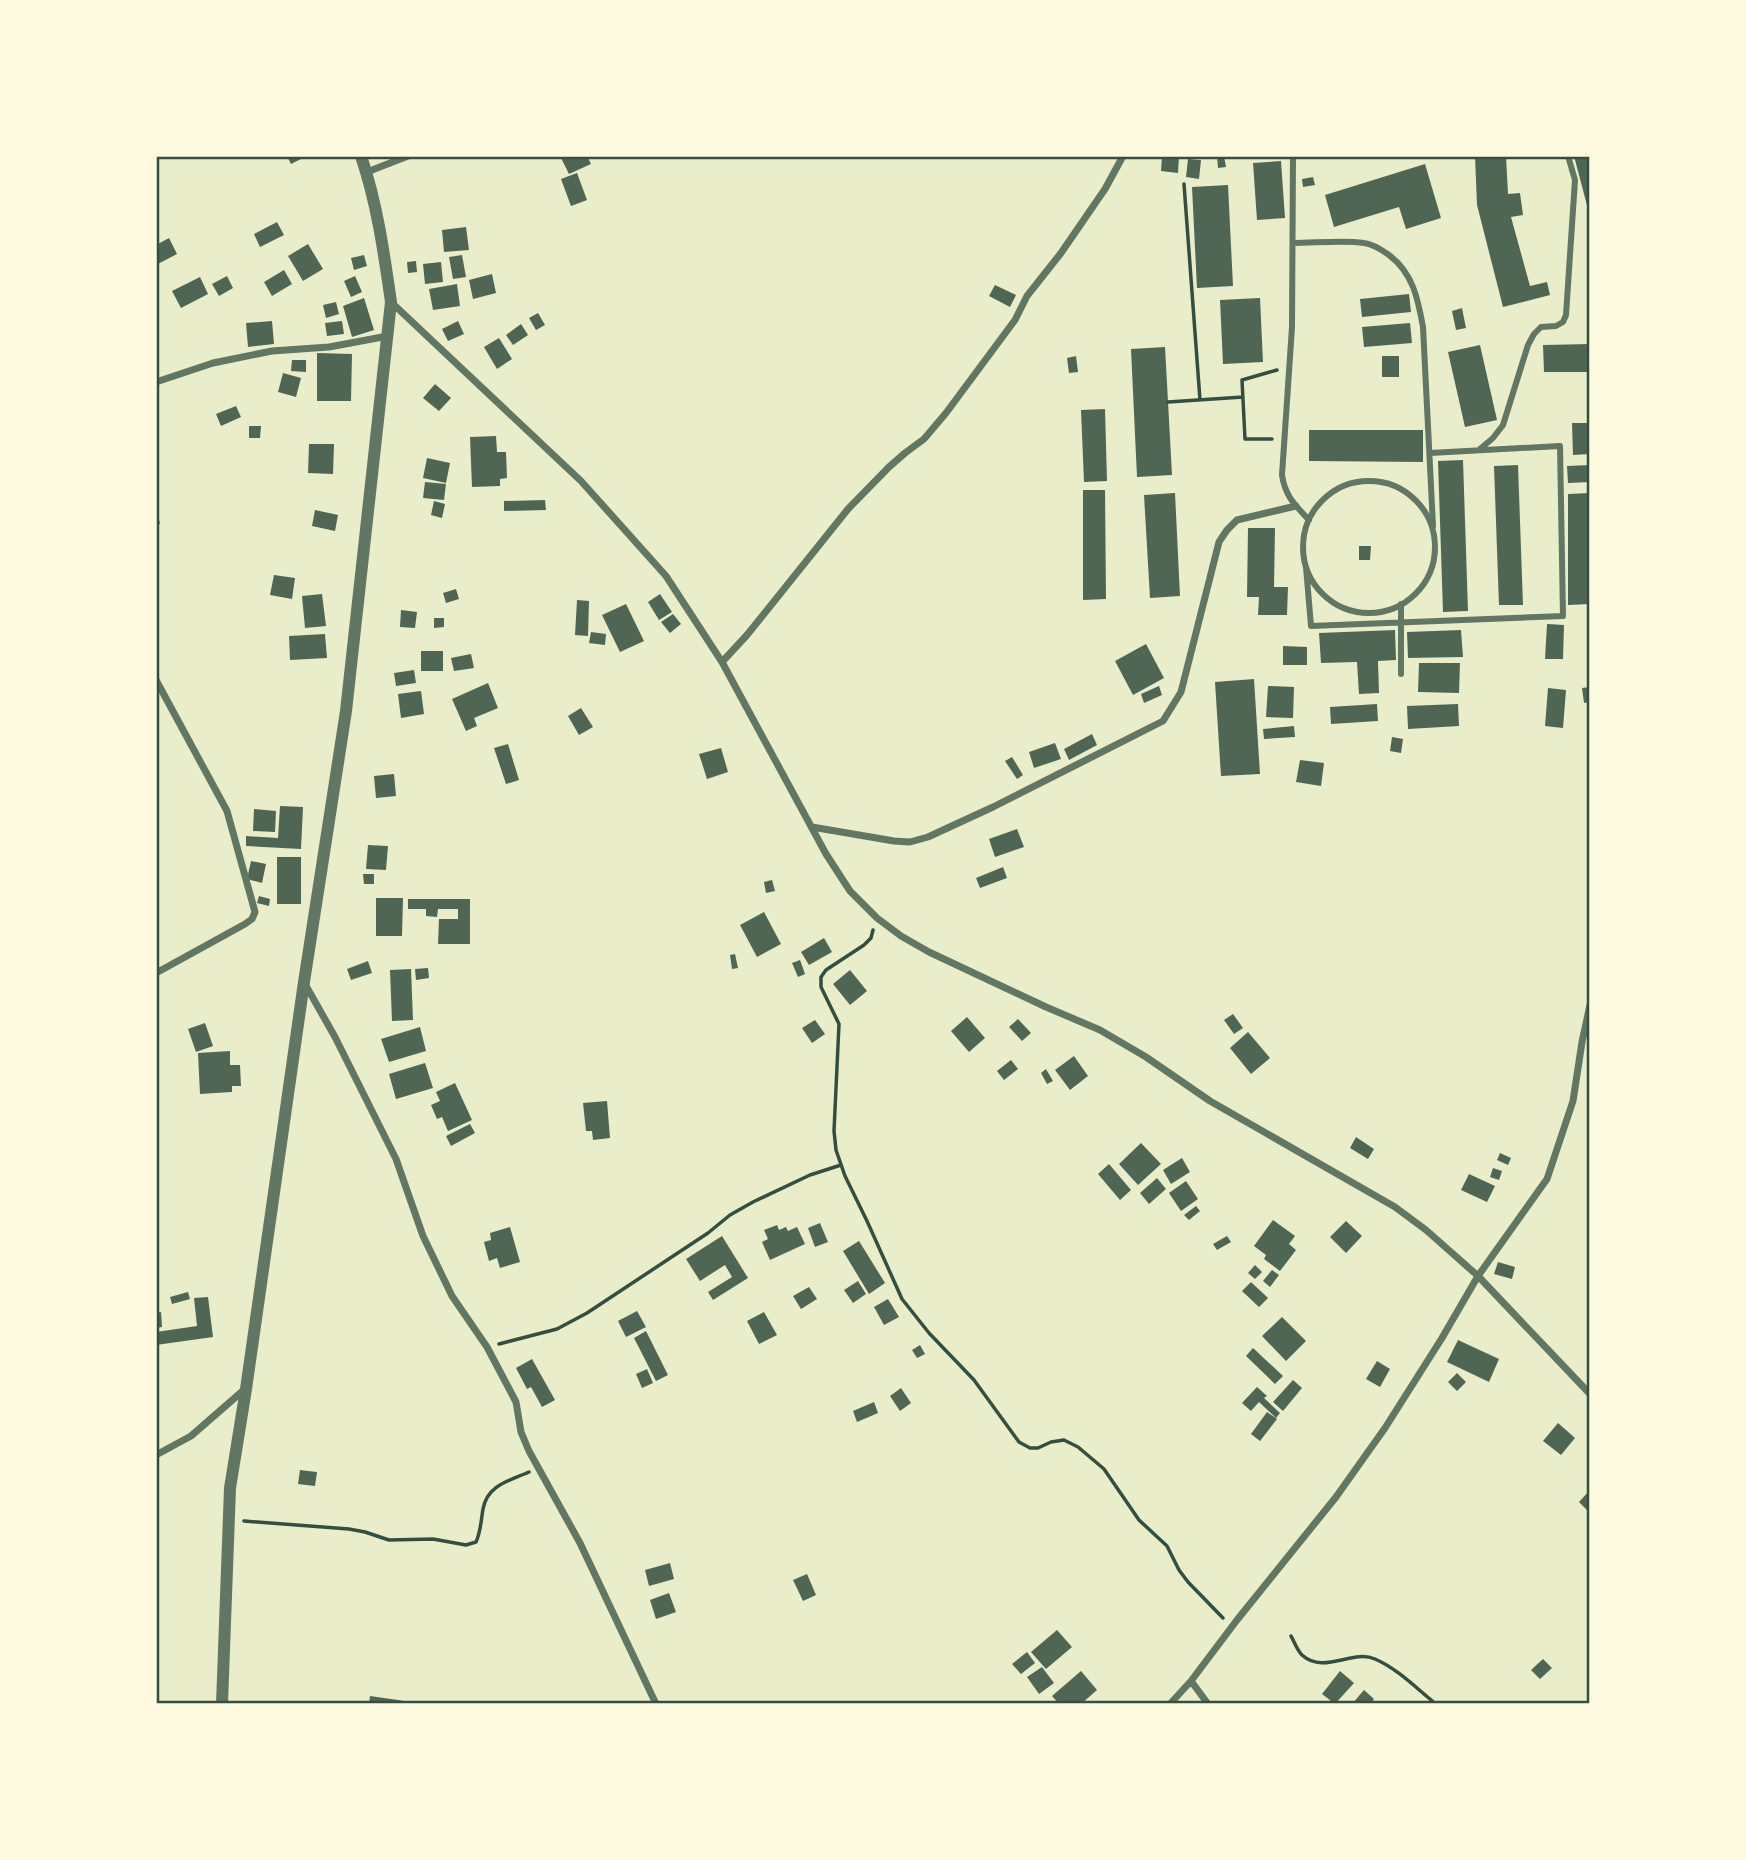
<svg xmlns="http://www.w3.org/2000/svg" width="1746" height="1860" font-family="'IBM Plex Sans',sans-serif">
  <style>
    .building { fill: #4f6655 }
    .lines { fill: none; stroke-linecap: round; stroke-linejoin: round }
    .path { stroke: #344e41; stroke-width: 3.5 }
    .pedestrian { stroke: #617663; stroke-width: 6 }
    .minor { stroke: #617663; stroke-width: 7 }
    .tertiary { stroke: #617663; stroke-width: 12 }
    .neatline { fill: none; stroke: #344e41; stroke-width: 2.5 }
  </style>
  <rect width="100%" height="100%" fill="#e9edc9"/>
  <path class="building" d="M287,156H307L291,164Z
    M560,156H587L591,164L569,174Z
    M1162,156H1179L1178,173L1161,171Z
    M1217,156H1224L1226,167L1218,168Z
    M1475,156H1506L1508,194L1520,193L1523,215L1511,217L1530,286L1547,282L1550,295L1503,307L1477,205Z
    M1574,156H1590V213H1589Z
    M1188,159L1201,160L1199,179L1186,177Z
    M1281,161L1285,218L1257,220L1253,163Z
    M1425,164L1441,218L1406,229L1399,207L1334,227L1325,195Z
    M577,173L587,200L571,206L561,179Z
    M1313,177L1315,185L1303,187L1302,179Z
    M1228,185L1233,286L1197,288L1192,187Z
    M277,222L284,235L260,247L254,234Z
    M466,227L469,250L444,252L442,230Z
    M169,238L177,254L156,265V245Z
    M308,244L323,269L303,281L288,256Z
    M364,255L367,266L354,270L351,258Z
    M462,255L466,277L453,279L449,257Z
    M416,261L417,272L408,273L407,262Z
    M441,262L443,282L425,284L423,264Z
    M284,270L292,284L272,296L264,282Z
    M492,274L496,293L473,299L469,280Z
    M227,276L233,288L219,296L212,284Z
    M355,276L362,292L351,297L344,281Z
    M200,277L208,294L181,308L172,291Z
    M457,284L460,306L433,310L429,289Z
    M995,285L1016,295L1010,307L989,296Z
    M1409,294L1411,312L1362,317L1360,299Z
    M364,298L374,330L352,337L343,306Z
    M1260,298L1263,362L1223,364L1220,300Z
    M336,302L339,314L326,318L323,305Z
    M1462,308L1466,328L1456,330L1452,311Z
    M538,313L545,325L536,330L529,318Z
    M272,321L274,344L248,347L246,323Z
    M342,321L344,334L327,336L325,323Z
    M458,321L464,334L448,341L442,329Z
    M1410,323L1412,343L1364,347L1362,327Z
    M521,324L528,335L513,345L506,335Z
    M499,338L512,359L497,369L484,347Z
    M1590,344V372H1544L1543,345Z
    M1480,345L1497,420L1465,427L1448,352Z
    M1165,347L1172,475L1137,477L1131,349Z
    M317,353L352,354L351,401H317Z
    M1076,356L1078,372L1069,373L1067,358Z
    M1382,356H1399V377H1382Z
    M292,360H306V372L291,371Z
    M283,373L301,378L296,397L278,392Z
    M435,384L451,398L439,411L423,398Z
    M236,406L241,417L221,426L216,414Z
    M1105,409L1107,481L1084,482L1081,410Z
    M1572,423H1590V454L1573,455Z
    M249,426H261L260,438H249Z
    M1309,430H1423V462L1309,461Z
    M496,436L497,452H506L507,478L500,479V486L472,487L470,437Z
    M309,444H334L333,474L308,473Z
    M427,458L450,463L446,483L423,478Z
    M1463,460L1468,611L1443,612L1438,461Z
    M1518,465L1523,605H1499L1494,466Z
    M1590,465V482L1568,483L1567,466Z
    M425,482L446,484L444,500L423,498Z
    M1083,490H1105L1106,599L1083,600Z
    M1175,493L1180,596L1150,598L1144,495Z
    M1590,493V604L1568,605V494Z
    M545,500L546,510L504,511V501Z
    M434,501L445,504L442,518L431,515Z
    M156,507L160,524L156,525Z
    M315,510L338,515L335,531L312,526Z
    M1248,528H1275L1274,587H1288L1287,615H1258L1259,597H1247Z
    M1359,546H1371L1370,560H1359Z
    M274,575L295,578L292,599L270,595Z
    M456,589L459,599L446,603L443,593Z
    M322,594L326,626L305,628L302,596Z
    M660,594L672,612L659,620L648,602Z
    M577,600L589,601L588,636L575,635Z
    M626,604L644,641L620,652L602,615Z
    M401,610L417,612L415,628L400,627Z
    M673,614L681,624L670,633L661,622Z
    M434,618H444V627L434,628Z
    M1547,624L1564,625L1563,659H1545Z
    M1395,630L1396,660L1378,661L1379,693L1359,694L1357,662L1321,663L1319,633Z
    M1461,630L1463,657L1408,658L1407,632Z
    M591,632L606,634L605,645L589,643Z
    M325,634L327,658L290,660L289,636Z
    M1146,644L1164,678L1133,695L1115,661Z
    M1283,646L1307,647V665H1283Z
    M421,651H443V671H421Z
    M471,654L474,668L454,671L451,658Z
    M1419,663H1460L1459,693L1418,692Z
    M414,670L416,683L396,686L394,673Z
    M1254,679L1260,774L1221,776L1215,682Z
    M488,683L498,708L474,718L477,726L466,731L452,699Z
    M1159,686L1162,695L1144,703L1141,694Z
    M1268,686L1294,687L1293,718L1266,717Z
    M1590,687V702L1584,703L1582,688Z
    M1548,688L1566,690L1563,728L1545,726Z
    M421,691L424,714L401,718L398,694Z
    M1377,704L1378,721L1331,724L1330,707Z
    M1458,704L1459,726L1408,729L1407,706Z
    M581,708L593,727L579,735L568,716Z
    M1294,726L1295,737L1264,739L1263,729Z
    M1092,734L1097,745L1069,760L1064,749Z
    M1392,737L1403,739L1401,753L1390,751Z
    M1055,743L1061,759L1034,768L1029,752Z
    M508,744L519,780L506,784L494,748Z
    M721,748L728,772L707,779L699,754Z
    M1012,757L1023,775L1017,779L1005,761Z
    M1300,760L1324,763L1321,786L1296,782Z
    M394,774L396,796L376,798L374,776Z
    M280,806L303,807L301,849L246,846V836L278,838Z
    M254,809L276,811L275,832L253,831Z
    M1017,829L1024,847L995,857L989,839Z
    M368,845L388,846L386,870L366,869Z
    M277,857H301V904H277Z
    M251,861L266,864L262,883L247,879Z
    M1003,867L1007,878L980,888L976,878Z
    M363,874H374V884H364Z
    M772,880L775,891L766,893L764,882Z
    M259,896L270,899L269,906L257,903Z
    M376,898H403L402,936H376Z
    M408,899H470V944H438L439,919H458V909H438L437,917L426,916V909H408Z
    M764,912L781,944L757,957L740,925Z
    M824,938L832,952L809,965L801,952Z
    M735,954L738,968L732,969L730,955Z
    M800,960L805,974L798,977L792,963Z
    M368,961L372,973L351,980L347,969Z
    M428,968L429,978L416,980L415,969Z
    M411,969L413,1020L392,1021L390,970Z
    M850,970L867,991L850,1005L833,984Z
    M1233,1014L1243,1028L1234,1034L1224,1020Z
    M967,1017L985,1038L969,1052L951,1031Z
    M1018,1019L1031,1033L1022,1041L1009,1027Z
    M815,1020L825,1034L812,1043L802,1028Z
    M205,1023L213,1046L196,1052L188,1029Z
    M420,1027L426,1051L389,1062L381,1039Z
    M1248,1032L1270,1058L1251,1074L1230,1048Z
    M230,1051V1065H240L241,1086H232V1092L200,1094L198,1053Z
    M1074,1056L1088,1076L1070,1090L1055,1070Z
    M1011,1060L1018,1069L1004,1080L997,1071Z
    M425,1063L433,1088L396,1099L389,1074Z
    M1046,1069L1053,1081L1047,1084L1041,1073Z
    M455,1083L472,1120L448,1131L442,1117L437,1119L431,1105L440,1101L436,1092Z
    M607,1101L610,1138L593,1140L592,1131H586L583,1103Z
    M470,1124L475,1133L451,1146L446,1136Z
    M1356,1137L1374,1149L1368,1159L1350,1148Z
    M1141,1143L1161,1164L1138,1185L1119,1164Z
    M1500,1153L1511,1158L1508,1165L1497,1160Z
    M1182,1158L1190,1172L1171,1184L1163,1170Z
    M1109,1164L1131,1190L1120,1200L1098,1174Z
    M1493,1168L1502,1171L1499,1180L1490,1177Z
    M1469,1174L1495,1186L1487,1202L1461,1190Z
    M1157,1178L1166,1189L1149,1204L1140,1193Z
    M1186,1181L1198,1199L1181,1211L1169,1193Z
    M1196,1206L1200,1211L1189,1220L1184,1215Z
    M1273,1220L1295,1236L1289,1244L1296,1250L1280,1271L1264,1259L1266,1255L1254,1246Z
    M1346,1221L1362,1236L1346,1253L1330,1237Z
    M820,1223L828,1242L815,1247L808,1228Z
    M777,1225L779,1230L786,1227L788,1231L797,1227L805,1244L770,1260L762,1242L768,1239L764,1230Z
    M510,1227L520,1262L500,1268L497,1258L489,1261L484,1242L491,1240L490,1233Z
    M722,1236L748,1278L713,1300L708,1292L732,1277L725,1265L700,1281L686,1259Z
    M1227,1236L1231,1242L1217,1250L1213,1244Z
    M859,1241L885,1283L869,1294L843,1251Z
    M1498,1262L1515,1267L1512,1279L1494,1274Z
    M1255,1265L1262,1272L1255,1279L1248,1273Z
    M1272,1270L1279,1275L1270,1287L1263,1281Z
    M858,1281L866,1294L853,1303L844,1290Z
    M1251,1282L1268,1298L1259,1307L1242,1291Z
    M809,1287L817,1299L801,1309L793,1296Z
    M188,1292L190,1299L172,1304L170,1297Z
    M208,1297L213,1337L156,1345V1332L197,1326L194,1298Z
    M888,1299L899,1317L884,1325L874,1307Z
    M637,1311L646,1327L626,1337L618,1321Z
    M161,1312L162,1327L156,1328V1313Z
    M764,1312L777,1335L759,1344L747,1321Z
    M1282,1317L1306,1341L1286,1361L1262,1336Z
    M646,1331L668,1375L656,1381L634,1338Z
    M1458,1340L1499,1359L1489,1382L1447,1362Z
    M920,1345L925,1354L917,1358L912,1350Z
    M1253,1348L1283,1376L1275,1384L1246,1356Z
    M532,1359L555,1400L542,1407L531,1387L527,1389L516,1368Z
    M1377,1361L1390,1369L1380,1387L1366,1379Z
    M647,1369L653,1383L642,1388L636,1374Z
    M1457,1373L1466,1382L1457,1391L1448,1382Z
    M1293,1380L1302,1388L1283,1411L1273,1402Z
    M1257,1387L1267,1396L1264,1398L1280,1413L1276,1418L1259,1402L1251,1411L1242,1403Z
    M901,1388L911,1403L900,1411L890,1396Z
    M874,1402L878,1413L857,1422L853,1411Z
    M1267,1412L1277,1419L1260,1441L1251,1434Z
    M1558,1423L1575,1438L1561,1455L1543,1441Z
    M300,1470L317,1472L315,1486L298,1484Z
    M1590,1490V1513L1579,1502Z
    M670,1563L674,1579L649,1586L645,1570Z
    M807,1574L816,1595L803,1601L793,1580Z
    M669,1593L676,1612L656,1619L650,1600Z
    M1057,1630L1072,1647L1046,1669L1031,1652Z
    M1027,1652L1035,1663L1021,1674L1012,1664Z
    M1543,1659L1552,1668L1540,1679L1531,1670Z
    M1042,1667L1054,1683L1039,1694L1027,1677Z
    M1081,1671L1097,1690L1081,1704H1059L1052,1696Z
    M1340,1671L1354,1683L1335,1704L1322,1694Z
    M1364,1690L1374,1699L1370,1704H1352Z
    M370,1696L405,1701L404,1704H369Z
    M409,1701L429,1702V1704H408Z"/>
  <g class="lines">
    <path class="path" d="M1184,184L1200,400
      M1168,402L1243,397
      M1272,439H1245L1242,380L1277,370
      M873,930L871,938L864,945L826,970L821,977V987L839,1024L834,1131L836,1150L845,1176L867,1221L902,1299L929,1333L974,1380L1019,1442L1030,1448H1038L1051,1442L1064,1440L1078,1447L1104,1469L1139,1520L1167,1546L1179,1570L1188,1582L1223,1618
      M499,1344L557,1329L587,1313L708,1233L730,1215L753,1202L810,1175L841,1165
      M244,1521L349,1529L365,1532L389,1540L433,1539L466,1545L476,1542C481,1531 481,1520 483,1509C487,1485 509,1481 529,1472
      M1291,1636C1294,1641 1297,1650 1302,1655C1324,1675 1352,1649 1375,1659C1398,1669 1417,1689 1436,1704"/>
    <path class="pedestrian" d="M1293,156L1292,327L1282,475C1285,496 1295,505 1309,520
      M1293,243C1315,243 1343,240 1364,243C1373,244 1382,250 1389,255C1413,273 1418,299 1423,327L1433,526
      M1480,449L1493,438L1503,425L1528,345L1534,334L1541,327L1556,326L1563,322L1566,315L1575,180L1568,156
      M1303 547a66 66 0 1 1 132 0a66 66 0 1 1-132 0Z
      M1306,567L1311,626L1563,616L1560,446L1430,453
      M1401,604V674"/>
    <path class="minor" d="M367,172L408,156
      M391,302L581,481L666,576L722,662L826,854L850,891L877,918L901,936L929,952L1046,1007L1100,1030L1146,1057L1210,1101L1395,1207L1426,1230L1478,1276L1590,1394
      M156,382L213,363L272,351L329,347L388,336
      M722,662L747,635L848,509L889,467L905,453L924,439L946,413L1015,320L1027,296L1061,253L1105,189L1123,156
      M156,680L227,811L255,912L252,919L245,924L156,973
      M812,827L894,841L910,842L928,837L993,807L1163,721L1181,692L1219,542L1227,530L1237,520L1296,506
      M305,984L335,1037L396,1159L423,1236L452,1296L487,1347L516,1402L521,1432L529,1451L580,1543L656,1704
      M156,1455L191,1436L245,1389
      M1191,1681L1208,1704
      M1170,1704L1191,1681L1237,1620L1336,1497L1385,1428L1442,1338L1478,1276L1547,1179L1573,1101L1582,1042L1590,1005"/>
    <path class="tertiary" d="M222,1704L230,1488L246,1389L304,982L346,711L391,302C384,253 377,203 361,156"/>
  </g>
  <rect width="1746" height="1860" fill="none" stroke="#fefae0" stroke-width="315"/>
  <rect x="158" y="158" width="1430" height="1544" class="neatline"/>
</svg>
